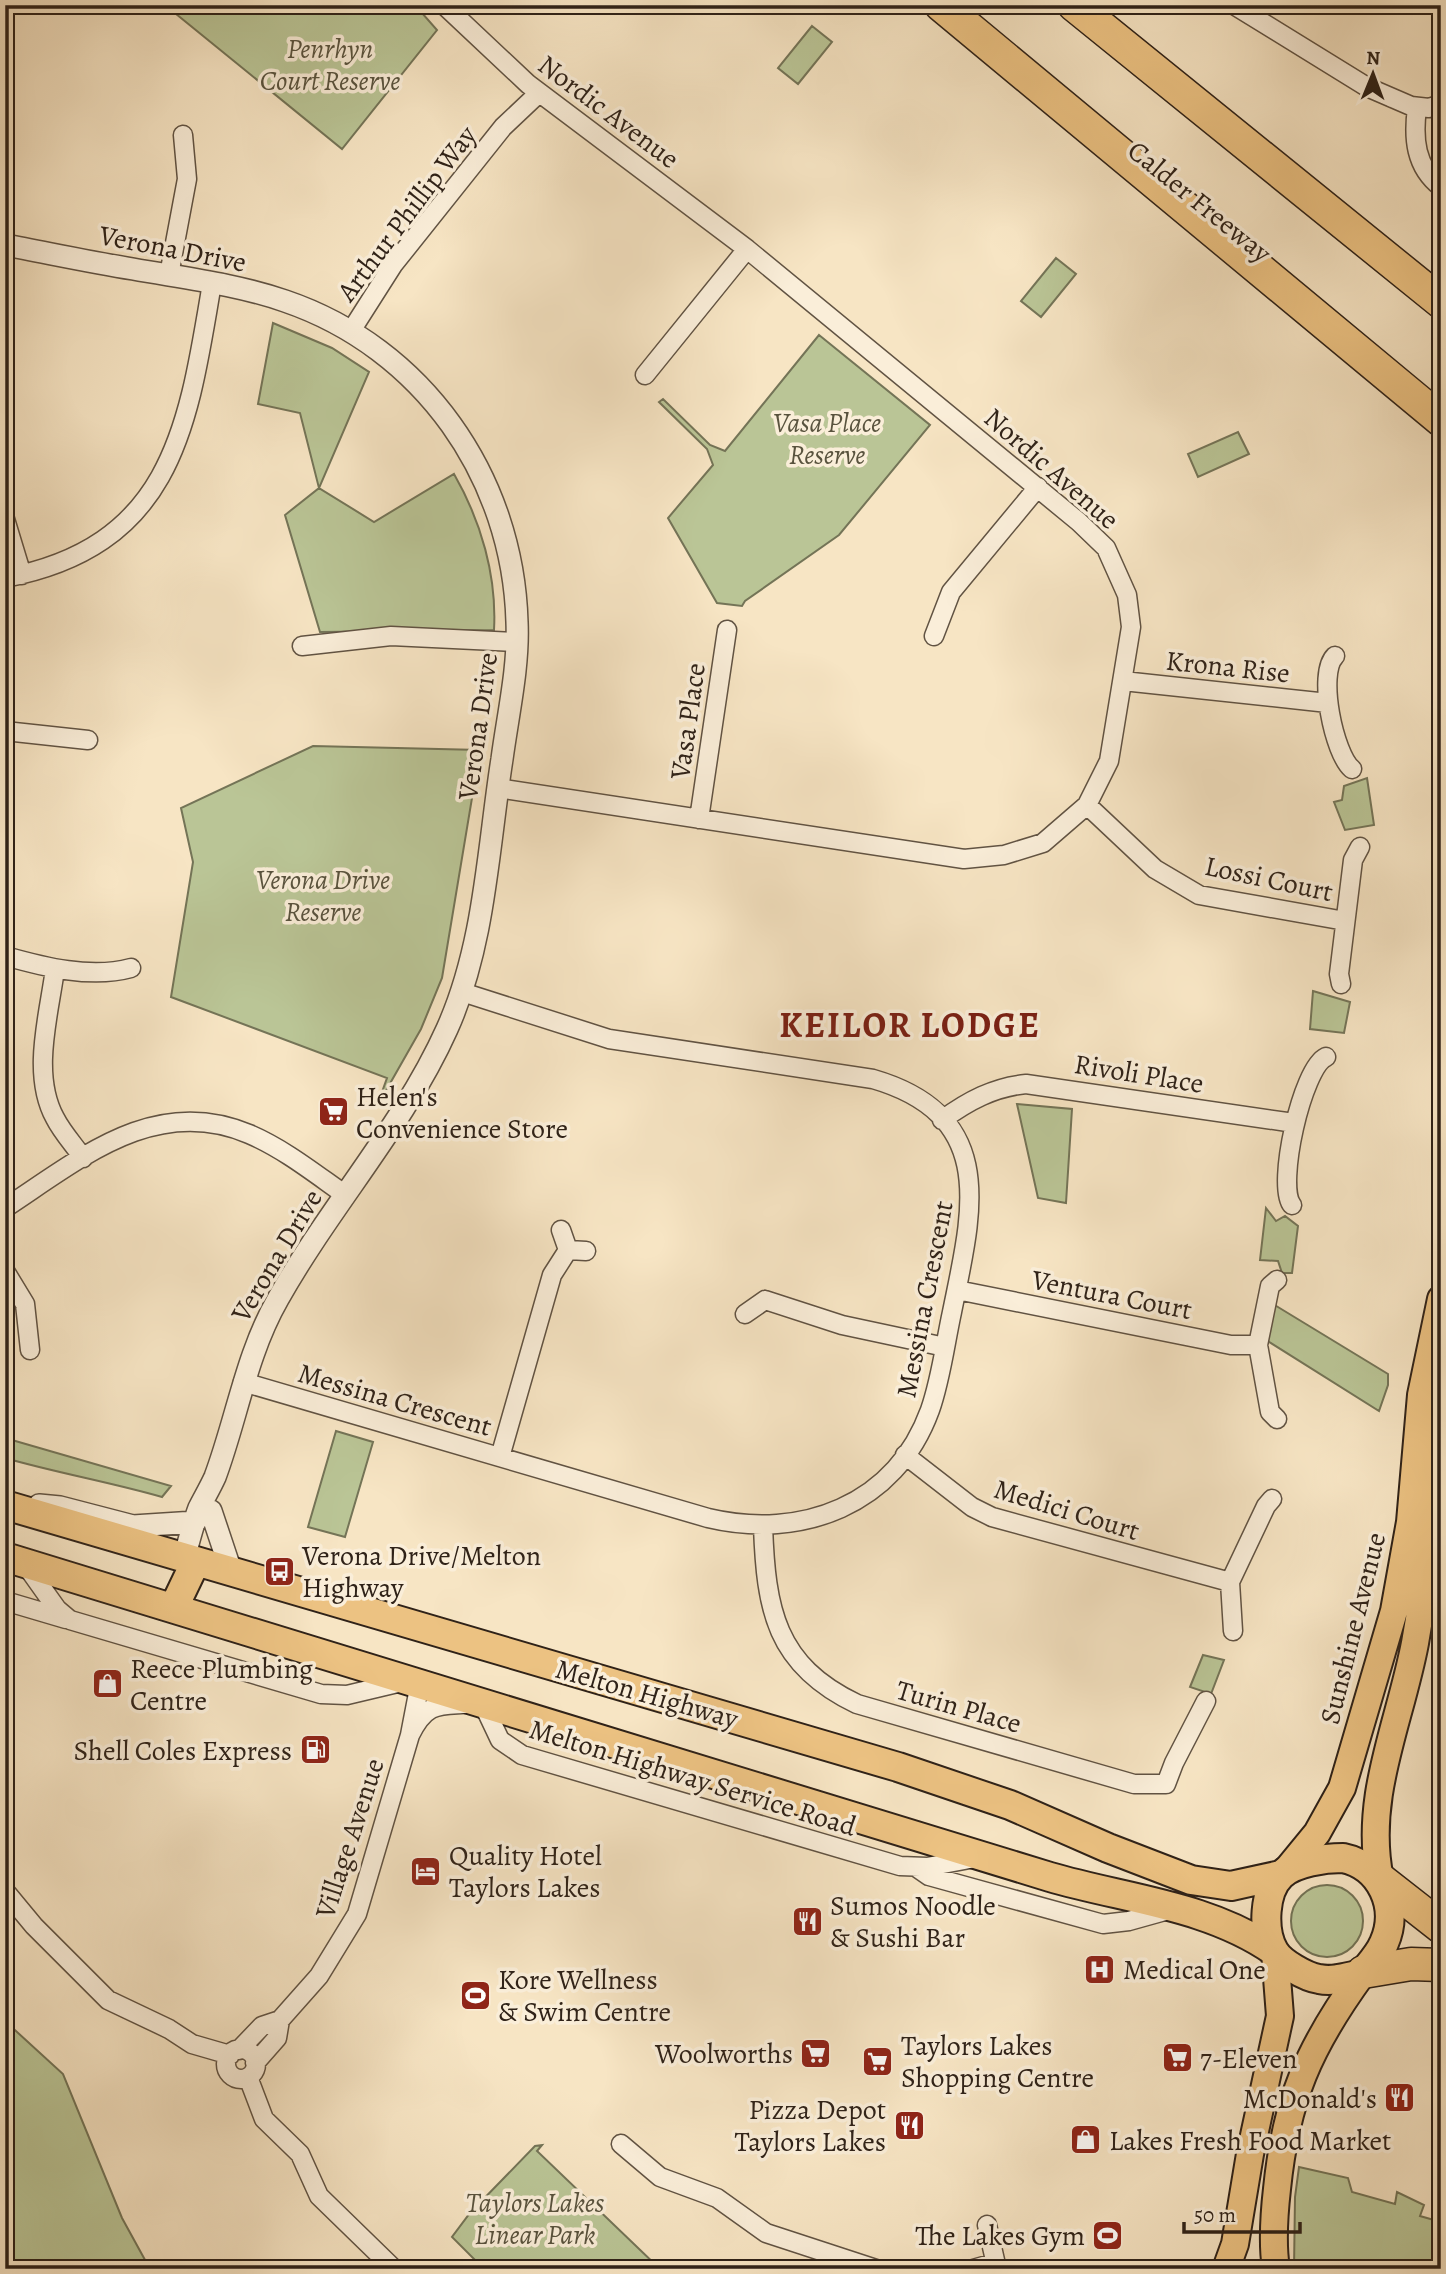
<svg xmlns="http://www.w3.org/2000/svg" width="1446" height="2274" font-family="Alegreya,serif">
  <style>
    .green { fill: #bac596; stroke: #747457; stroke-width: 2 }
    .lines { fill: none; stroke-linecap: round; stroke-linejoin: round }
    .minor-casing { stroke: #615343; stroke-width: 21 }
    .tertiary-casing { stroke: #615343; stroke-width: 24 }
    .primary-casing { stroke: #2f2218; stroke-width: 30 }
    .trunk-casing { stroke: #2f2218; stroke-width: 32 }
    .motorway-casing { stroke: #2f2218; stroke-width: 35 }
    .minor { stroke: #faeed9; stroke-width: 18 }
    .tertiary { stroke: #faeed9; stroke-width: 21 }
    .primary { stroke: #ecc282; stroke-width: 26 }
    .trunk { stroke: #ecc282; stroke-width: 28 }
    .motorway { stroke: #ecc282; stroke-width: 32 }
    .labels { text-anchor: middle; stroke-width: 7; stroke-linejoin: round; paint-order: stroke }
    .park-label { font-size: 28px; font-style: italic; fill: #59533e; stroke: #faeed9 }
    .street-label { font-size: 28px; fill: #2f2218; stroke: #faeed9 }
    .poi-label { font-size: 28px; fill: #2f2218; stroke: #faeed9; text-anchor: start }
    .district-label { font-size: 35px; font-weight: bold; letter-spacing: 2px; fill: #7a1f14; stroke: #faeed9 }
  </style>
  <rect width="100%" height="100%" fill="#f7e5c4"/>
  <filter id="stains"><feTurbulence type="fractalNoise" baseFrequency=".00286" numOctaves="4"/><feColorMatrix values="0 0 0 0 .2 0 0 0 0 .09 0 0 0 0 .02 0 0 0 .5 -.17"/></filter>
  <radialGradient id="worn" r=".72"><stop offset=".6" stop-color="#630" stop-opacity="0"/><stop offset="1" stop-color="#630" stop-opacity=".3"/></radialGradient>
  <path class="green" d="M165,5H415L437,30L342,149Z
    M812,26L832,42L798,84L778,68Z
    M1056,258L1076,274L1041,317L1021,301Z
    M273,323L332,348L369,372L319,488L374,522L454,474C481,521 497,576 494,630L320,632L285,515L319,488L300,413L258,404Z
    M819,335L930,425L839,535L745,601L742,606L717,603L668,518L713,465L707,449L659,402L663,399L710,445L725,451Z
    M1238,432L1249,454L1198,477L1188,454Z
    M313,746L480,750L442,978L421,1029L384,1094L382,1092L387,1078L171,997L193,862L181,808Z
    M1367,778L1374,825L1345,830L1334,802L1342,800L1344,786Z
    M1313,991L1350,1002L1344,1033L1310,1029Z
    M1017,1104L1072,1109L1066,1203L1038,1198Z
    M1266,1208L1276,1221L1285,1216L1298,1226L1292,1273H1282L1278,1261L1260,1260Z
    M1273,1304L1388,1374V1385L1379,1411L1266,1340Z
    M336,1431L373,1442L345,1537L308,1527Z
    M5,1438L171,1486L162,1497C110,1482 57,1473 5,1458Z
    M1203,1655L1224,1660L1211,1694L1190,1687Z
    M1291 1921a36 36 0 1 1 72 0a36 36 0 1 1-72 0Z
    M5,2021L63,2074L122,2218L150,2269H5Z
    M542,2145L537,2151L660,2269H484L452,2237L470,2213L535,2146Z
    M1299,2167L1348,2178L1352,2192L1395,2204L1397,2192L1424,2205L1420,2216L1441,2222V2269H1294L1295,2197Z"/>
  <g class="lines">
    <defs>
      <path id="minor" d="M444,5L528,84L747,249L1079,522L1106,548L1127,595L1131,627L1109,761L1087,805L1043,843L1004,855L964,859L497,788
        M1234,5L1367,87L1411,106L1429,108L1441,104
        M1417,108C1413,138 1415,167 1441,187
        M169,275L187,179L183,135
        M351,331L393,265L503,127L539,93
        M645,375L747,249
        M5,519L22,575
        M5,578C173,546 188,427 212,283
        M934,636L951,592L1038,487
        M302,646L391,636L517,642
        M1335,656C1317,673 1334,754 1352,769
        M1123,681L1328,703
        M5,731L88,740
        M1087,805L1155,869L1199,895L1345,921
        M699,819L727,630
        M5,956C44,967 91,979 131,968
        M55,969C49,1015 31,1074 55,1118C62,1132 74,1145 83,1158
        M1341,984L1339,974L1353,860L1360,847
        M942,1120C968,1101 994,1087 1026,1084L1294,1123
        M1292,1205C1276,1186 1302,1068 1326,1057
        M5,1208C80,1159 155,1094 249,1134C284,1149 314,1173 344,1194
        M561,1230L568,1250L586,1251
        M5,1271L25,1304L30,1350
        M957,1290L1231,1345H1258
        M765,1300L842,1325L945,1347
        M745,1314L765,1300
        M243,1382L708,1518C801,1540 895,1506 930,1410C941,1379 945,1344 952,1312C972,1213 1000,1116 873,1079L609,1039L462,992
        M1277,1419L1270,1412L1258,1345L1270,1286L1277,1280
        M905,1455L972,1507L992,1517L1230,1582
        M500,1457L552,1275L568,1250
        M763,1526C766,1609 775,1665 857,1704L1134,1784H1166L1174,1763L1206,1701
        M25,1564L57,1609L70,1620L321,1694L347,1695L406,1681
        M5,1601L66,1619
        M1233,1631L1230,1582L1266,1506L1272,1499
        M410,1735C429,1696 444,1708 482,1702L500,1740L522,1755L900,1866L927,1867L975,1858
        M916,1867L929,1876L1103,1924L1129,1921L1172,1909
        M5,1891L34,1926L108,2000L169,2029L192,2044L230,2055
        M226 2064a15 15 0 1 1 30 0a15 15 0 1 1-30 0Z
        M239,2050L262,2026L280,2020L319,1976L357,1914L410,1735L420,1683
        M255,2063L277,2038L280,2020
        M248,2077L264,2119L300,2154L319,2196L394,2269
        M621,2144L660,2177L717,2198L766,2233L876,2269
        M987,2225L997,2269
        M973,2269L994,2263"/>
      <path id="tertiary" d="M5,245C48,253 90,262 133,269C183,278 236,284 285,301C423,348 513,477 517,622C519,667 508,714 502,759C488,848 485,945 447,1029C404,1125 330,1206 278,1299C246,1355 237,1418 215,1477C210,1488 204,1498 199,1508C193,1524 189,1541 184,1558
        M39,1505L60,1507L133,1526L195,1522
        M211,1511L231,1571"/>
      <path id="primary" d="M1285,1872L1317,1833L1342,1788L1394,1611L1410,1522L1421,1395L1441,1299
        M1380,1879C1363,1797 1400,1723 1415,1643C1428,1572 1431,1502 1435,1430
        M1226,2269L1235,2244L1250,2154L1280,2016L1275,1952
        M1276,2269C1272,2243 1274,2215 1277,2189C1286,2099 1309,2047 1362,1974"/>
      <path id="trunk" d="M5,1505L898,1767L1010,1805L1108,1848L1191,1880L1231,1886L1281,1875
        M5,1557L1050,1877C1125,1899 1208,1905 1274,1951
        M174,1607L196,1561
        M1343,1858C1381,1866 1400,1907 1384,1943C1379,1955 1370,1964 1362,1974C1347,1977 1334,1982 1319,1979C1306,1977 1281,1963 1274,1951C1262,1930 1264,1891 1281,1875C1295,1862 1325,1858 1343,1858Z"/>
      <path id="motorway" d="M941,5L1441,420
        M1074,5L1441,302
        M1381,1880L1441,1927
        M1363,1972L1411,1964L1441,1965"/>
    </defs>
    <use href="#minor" class="minor-casing"/>
    <use href="#tertiary" class="tertiary-casing"/>
    <use href="#primary" class="primary-casing"/>
    <use href="#trunk" class="trunk-casing"/>
    <use href="#motorway" class="motorway-casing"/>
    <use href="#minor" class="minor"/>
    <use href="#tertiary" class="tertiary"/>
    <use href="#primary" class="primary"/>
    <use href="#trunk" class="trunk"/>
    <use href="#motorway" class="motorway"/>
  </g>
  <defs>
    <symbol id="supermarket-square" viewBox="-11 -11 22 22"><rect x="-9" y="-9" width="18" height="18" rx="4" fill="#8f2418" stroke="#faeed9"/><path d="M-6-5.5h2.5l.6 2H6L4.5 2H-2.5L-4.4-4H-6ZM-1.5 3.2a1.3 1.3 0 1 0 .1 0ZM3 3.2a1.3 1.3 0 1 0 .1 0Z" fill="#fff"/></symbol>
    <symbol id="bus-square" viewBox="-11 -11 22 22"><rect x="-9" y="-9" width="18" height="18" rx="4" fill="#8f2418" stroke="#faeed9"/><path d="M-5-6H5V4H4V6H2V4H-2V6H-4V4H-5ZM-3.5-4V0h7V-4ZM-3.5 1.2v1.5H-2V1.2ZM2 1.2v1.5H3.5V1.2Z" fill="#fff"/></symbol>
    <symbol id="shop-square" viewBox="-11 -11 22 22"><rect x="-9" y="-9" width="18" height="18" rx="4" fill="#8f2418" stroke="#faeed9"/><path d="M-5-2.5h2.3a2.7 3.5 0 0 1 5.4 0H5L5.5 6h-11ZM-1.5-2.5h3a1.5 2.3 0 0 0-3 0Z" fill="#fff"/></symbol>
    <symbol id="fuel-square" viewBox="-11 -11 22 22"><rect x="-9" y="-9" width="18" height="18" rx="4" fill="#8f2418" stroke="#faeed9"/><path d="M-5.5-6h7V0h2V4h1.3V-2.5L3-4.5l.8-.8L6-3V5H2.5V1h-1V6h-7ZM-4.2-4.7v3.2H.2V-4.7Z" fill="#fff"/></symbol>
    <symbol id="hotel-square" viewBox="-11 -11 22 22"><rect x="-9" y="-9" width="18" height="18" rx="4" fill="#8f2418" stroke="#faeed9"/><path d="M-6-4.5h1.5V1H6V5H4.5V3h-9V5H-6ZM-4 0a1.8 1.8 0 1 1 3.6 0ZM.5 0V-2.5h3Q6-2.5 6 0Z" fill="#fff"/></symbol>
    <symbol id="restaurant-square" viewBox="-11 -11 22 22"><rect x="-9" y="-9" width="18" height="18" rx="4" fill="#8f2418" stroke="#faeed9"/><path d="M-5-6h1v4h1v-4h1v4h1v-4h1v5L-1.5 .5V6h-2V.5L-5-1ZM5-6V6H3V1.5H1.5Q1.5-4 5-6Z" fill="#fff"/></symbol>
    <symbol id="hospital-square" viewBox="-11 -11 22 22"><rect x="-9" y="-9" width="18" height="18" rx="4" fill="#8f2418" stroke="#faeed9"/><path d="M-5-5h3v3.5h4V-5h3V5h-3V1.5h-4V5h-3Z" fill="#fff"/></symbol>
    <symbol id="stadium-square" viewBox="-11 -11 22 22"><rect x="-9" y="-9" width="18" height="18" rx="4" fill="#8f2418" stroke="#faeed9"/><path d="M0-5a6.5 5 0 1 0 0 10a6.5 5 0 1 0 0-10ZM-3.5-1.8h7v3.6h-7Z" fill="#fff"/></symbol>
  </defs>
  <g fill-rule="evenodd">
    <use href="#supermarket-square" x="316" y="1094" width="35" height="35"/>
    <use href="#bus-square" x="262" y="1554" width="35" height="35"/>
    <use href="#shop-square" x="90" y="1666" width="35" height="35"/>
    <use href="#fuel-square" x="298" y="1732" width="35" height="35"/>
    <use href="#hotel-square" x="408" y="1854" width="35" height="35"/>
    <use href="#restaurant-square" x="790" y="1904" width="35" height="35"/>
    <use href="#hospital-square" x="1082" y="1952" width="35" height="35"/>
    <use href="#stadium-square" x="458" y="1978" width="35" height="35"/>
    <use href="#supermarket-square" x="798" y="2036" width="35" height="35"/>
    <use href="#supermarket-square" x="1160" y="2040" width="35" height="35"/>
    <use href="#supermarket-square" x="860" y="2044" width="35" height="35"/>
    <use href="#restaurant-square" x="1382" y="2080" width="35" height="35"/>
    <use href="#restaurant-square" x="892" y="2108" width="35" height="35"/>
    <use href="#shop-square" x="1068" y="2122" width="35" height="35"/>
    <use href="#stadium-square" x="1090" y="2218" width="35" height="35"/>
  </g>
  <g class="labels">
    <g class="park-label">
      <text x="330" y="58">Penrhyn<tspan x="330" dy="32">Court Reserve</tspan></text>
      <text x="827" y="432">Vasa Place<tspan x="827" dy="32">Reserve</tspan></text>
      <text x="323" y="889">Verona Drive<tspan x="323" dy="32">Reserve</tspan></text>
      <text x="535" y="2212">Taylors Lakes<tspan x="535" dy="32">Linear Park</tspan></text>
    </g>
    <g class="street-label">
      <text transform="translate(609 111) rotate(37)" y="10">Nordic Avenue</text>
      <text transform="translate(1200 201) rotate(39)" y="10">Calder Freeway</text>
      <text transform="translate(406 213) rotate(-53)" y="10">Arthur Phillip Way</text>
      <text transform="translate(173 248) rotate(11)" y="10">Verona Drive</text>
      <text transform="translate(1052 468) rotate(41)" y="10">Nordic Avenue</text>
      <text transform="translate(1228 666) rotate(6)" y="10">Krona Rise</text>
      <text transform="translate(687 721) rotate(-82)" y="10">Vasa Place</text>
      <text transform="translate(477 726) rotate(-82)" y="10">Verona Drive</text>
      <text transform="translate(1269 878) rotate(12)" y="10">Lossi Court</text>
      <text transform="translate(1139 1073) rotate(9)" y="10">Rivoli Place</text>
      <text transform="translate(276 1255) rotate(-59)" y="10">Verona Drive</text>
      <text transform="translate(1112 1294) rotate(11)" y="10">Ventura Court</text>
      <text transform="translate(924 1299) rotate(-79)" y="10">Messina Crescent</text>
      <text transform="translate(395 1399) rotate(16)" y="10">Messina Crescent</text>
      <text transform="translate(1067 1509) rotate(17)" y="10">Medici Court</text>
      <text transform="translate(1352 1628) rotate(-76)" y="10">Sunshine Avenue</text>
      <text transform="translate(647 1693) rotate(16)" y="10">Melton Highway</text>
      <text transform="translate(959 1706) rotate(16)" y="10">Turin Place</text>
      <text transform="translate(693 1777) rotate(17)" y="10">Melton Highway Service Road</text>
      <text transform="translate(349 1838) rotate(-72)" y="10">Village Avenue</text>
    </g>
    <g class="poi-label">
      <text x="356" y="1106">Helen's<tspan x="356" dy="32">Convenience Store</tspan></text>
      <text x="302" y="1565">Verona Drive/Melton<tspan x="302" dy="32">Highway</tspan></text>
      <text x="130" y="1678">Reece Plumbing<tspan x="130" dy="32">Centre</tspan></text>
      <text x="292" y="1760" text-anchor="end">Shell Coles Express</text>
      <text x="449" y="1865">Quality Hotel<tspan x="449" dy="32">Taylors Lakes</tspan></text>
      <text x="830" y="1915">Sumos Noodle<tspan x="830" dy="32">&amp; Sushi Bar</tspan></text>
      <text x="1123" y="1979">Medical One</text>
      <text x="498" y="1989">Kore Wellness<tspan x="498" dy="32">&amp; Swim Centre</tspan></text>
      <text x="901" y="2055">Taylors Lakes<tspan x="901" dy="32">Shopping Centre</tspan></text>
      <text x="793" y="2063" text-anchor="end">Woolworths</text>
      <text x="1200" y="2068">7-Eleven</text>
      <text x="1377" y="2108" text-anchor="end">McDonald's</text>
      <text x="886" y="2119" text-anchor="end">Pizza Depot<tspan x="886" dy="32">Taylors Lakes</tspan></text>
      <text x="1109" y="2150">Lakes Fresh Food Market</text>
      <text x="1085" y="2245" text-anchor="end">The Lakes Gym</text>
    </g>
    <g class="district-label">
      <text x="910" y="1037">KEILOR LODGE</text>
    </g>
  </g>
  <rect width="1446" height="2274" fill="none" stroke="#f7e5c4" stroke-width="28"/>
  <rect x="7" y="7" width="1432" height="2260" fill="none" stroke="#2f2218" stroke-width="3.5"/>
  <rect x="14" y="14" width="1418" height="2246" fill="none" stroke="#2f2218" stroke-width="2"/>
  <g transform="translate(1373 74) rotate(1)" stroke="#faeed9" stroke-width="5" paint-order="stroke">
  <path d="M0-5L12 26L0 18L-12 26Z" fill="#2f2218"/>
  <text y="-10" font-size="19" font-weight="bold" text-anchor="middle" fill="#2f2218">N</text>
  </g>
  <path d="M1184 2222v10h116v-10" fill="none" stroke="#2f2218" stroke-width="3.5"/>
  <text x="1194" y="2222" font-size="21" fill="#2f2218" stroke="#faeed9" stroke-width="5" paint-order="stroke">50 m</text>
  <rect width="100%" height="100%" filter="url(#stains)"/>
  <rect width="100%" height="100%" fill="url(#worn)"/>
</svg>
